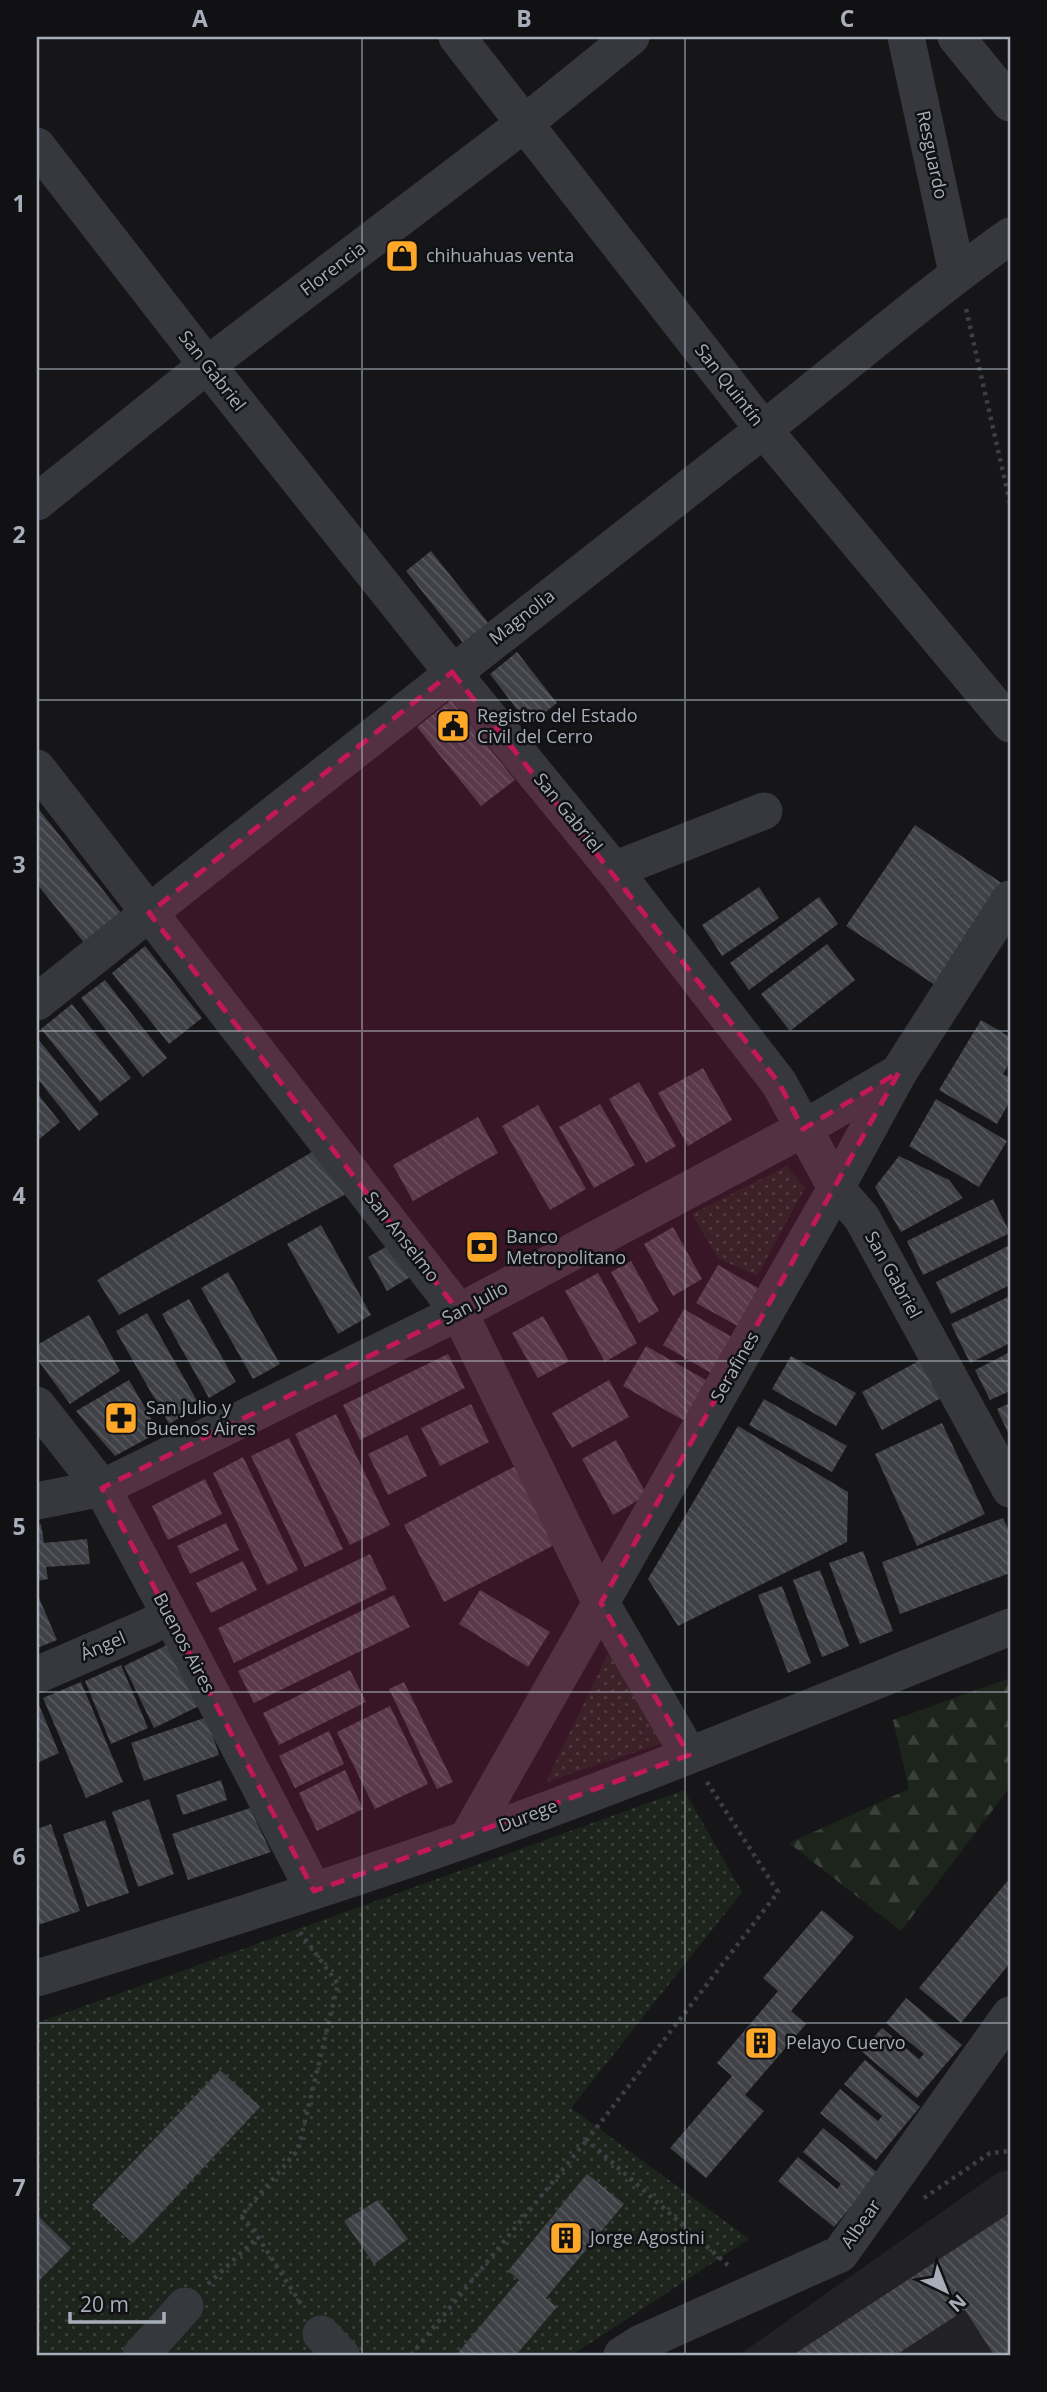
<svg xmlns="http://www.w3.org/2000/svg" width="1047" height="2392" font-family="'Open Sans',sans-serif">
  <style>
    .built { fill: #222225 }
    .grass { fill: url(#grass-dots) }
    .forest { fill: url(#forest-firs) }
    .building { fill: url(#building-back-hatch) }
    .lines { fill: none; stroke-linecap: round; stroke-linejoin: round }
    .path { stroke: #3d3f45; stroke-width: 4.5; stroke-dasharray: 3.5 5; stroke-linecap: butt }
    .minor { stroke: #37383e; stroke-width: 37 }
    .marked { fill: #c2185b; fill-opacity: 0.2; stroke: #c2185b; stroke-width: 5; stroke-dasharray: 14 9; stroke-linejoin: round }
    .grid { fill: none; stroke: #a7aeba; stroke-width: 2; stroke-opacity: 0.55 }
    .labels { text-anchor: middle; stroke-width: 5; stroke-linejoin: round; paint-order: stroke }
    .street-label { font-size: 18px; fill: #a7aeba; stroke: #111113 }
    .poi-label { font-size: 18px; fill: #a7aeba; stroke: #111113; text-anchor: start }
    .neatline { fill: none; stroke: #a7aeba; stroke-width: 2.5 }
    .grid-label { font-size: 23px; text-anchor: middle; font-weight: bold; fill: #a7aeba }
  </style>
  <defs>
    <pattern id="grass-dots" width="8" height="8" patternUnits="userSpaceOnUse" patternTransform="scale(1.75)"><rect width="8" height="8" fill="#1c241c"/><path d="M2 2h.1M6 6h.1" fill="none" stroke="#3a413b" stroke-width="1.8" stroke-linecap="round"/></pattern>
    <pattern id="forest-firs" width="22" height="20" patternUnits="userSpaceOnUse" patternTransform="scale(1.75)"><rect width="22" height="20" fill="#1c241c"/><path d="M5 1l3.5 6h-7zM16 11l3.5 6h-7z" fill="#3a413b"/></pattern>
    <pattern id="building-back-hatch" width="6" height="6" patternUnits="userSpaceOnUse" patternTransform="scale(1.75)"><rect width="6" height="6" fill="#404146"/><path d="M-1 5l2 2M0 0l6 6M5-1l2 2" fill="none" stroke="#595a5f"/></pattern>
  </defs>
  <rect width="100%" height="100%" fill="#161618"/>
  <path class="built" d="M1010,2170V2355H739L997,2173Z"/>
  <path class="grass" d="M787,1166L805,1188L757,1276L718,1258L692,1214Z
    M614,1641L668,1741L546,1782Z
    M684,1790L742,1892L571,2108L749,2239L572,2355H37V2023Z"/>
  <path class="forest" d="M1010,1678V1787L901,1931L789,1843L909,1789L893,1720Z"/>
  <path class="building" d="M431,551L489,624L464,644L406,571Z
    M517,652L557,703L529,725L490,674Z
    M451,700L515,780L481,806L417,727Z
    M37,807L122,914L85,944L37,884Z
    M915,825L1003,884L935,985L846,926Z
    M759,887L779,918L722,956L702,925Z
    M819,897L838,924L749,990L730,963Z
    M827,944L855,980L790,1031L761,994Z
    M145,946L202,1018L169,1044L112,973Z
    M105,980L167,1058L143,1077L81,998Z
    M72,1004L131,1078L100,1102L41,1029Z
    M981,1020L1010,1037V1062L1003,1074L1010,1078V1101L997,1124L939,1090Z
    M38,1039L99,1114L79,1131L37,1078Z
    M703,1068L732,1120L688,1146L658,1093Z
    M639,1082L676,1146L646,1163L609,1099Z
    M37,1093L60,1122L37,1141Z
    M936,1099L1007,1141L979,1187L909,1146Z
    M600,1104L635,1165L594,1188L559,1127Z
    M538,1105L586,1189L550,1210L502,1126Z
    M478,1117L498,1153L413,1201L393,1165Z
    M317,1149L350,1192L119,1315L97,1280Z
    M899,1156L949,1180L963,1198L901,1232L875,1187Z
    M993,1199L1010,1233L923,1275L907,1241Z
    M321,1225L371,1315L338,1334L287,1244Z
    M673,1227L702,1279L673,1296L644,1244Z
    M398,1240L417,1273L387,1291L368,1257Z
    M1010,1245V1285L951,1314L936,1282Z
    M631,1261L659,1311L639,1323L611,1272Z
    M718,1265L765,1292L743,1329L696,1303Z
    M228,1272L280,1364L253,1379L201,1288Z
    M598,1273L637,1343L605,1362L565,1291Z
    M1010,1296V1343L970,1363L951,1324Z
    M189,1299L236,1382L209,1398L162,1314Z
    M684,1309L737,1340L716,1376L663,1345Z
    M147,1313L200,1406L169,1424L116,1331Z
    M89,1315L120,1371L70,1404L37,1359V1345Z
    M543,1316L569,1361L538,1378L512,1333Z
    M646,1346L713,1384L690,1424L623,1386Z
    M1010,1352V1391L990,1400L975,1370Z
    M448,1354L465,1388L360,1440L343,1405Z
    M791,1356L856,1393L836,1426L772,1389Z
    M922,1359L943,1397L882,1430L862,1392Z
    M129,1380L159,1432L115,1456L76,1411Z
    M609,1380L629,1417L572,1448L552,1413Z
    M764,1399L847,1446L832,1472L749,1425Z
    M1010,1403V1437L997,1409Z
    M471,1404L489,1442L440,1466L421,1428Z
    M336,1414L390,1525L350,1545L295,1434Z
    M942,1423L985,1514L917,1546L875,1454Z
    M738,1426L848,1492L847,1542L678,1626L648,1579Z
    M407,1435L427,1476L388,1495L368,1454Z
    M289,1438L343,1549L305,1567L251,1456Z
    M616,1440L647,1495L613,1515L582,1459Z
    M243,1457L298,1570L267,1585L213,1473Z
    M521,1463L562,1541L444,1602L404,1525Z
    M205,1479L222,1514L168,1540L152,1506Z
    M1003,1518L1010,1533V1573L900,1614L882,1562Z
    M226,1523L239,1550L190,1574L177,1546Z
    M41,1524L44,1543L87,1539L90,1564L46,1567L48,1579L37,1581V1525Z
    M863,1551L893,1631L860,1644L829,1563Z
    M370,1554L387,1589L234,1663L218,1628Z
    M243,1561L257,1590L211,1613L196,1583Z
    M820,1570L849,1646L822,1657L793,1580Z
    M782,1586L811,1663L788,1673L758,1595Z
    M480,1590L550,1632L528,1667L459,1624Z
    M37,1593L57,1640L37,1648Z
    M394,1595L410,1627L254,1703L238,1671Z
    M169,1644L199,1706L154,1728L124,1666Z
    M121,1665L148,1728L111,1744L85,1681Z
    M350,1670L366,1702L279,1745L263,1713Z
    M81,1682L123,1782L86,1798L43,1698Z
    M404,1682L453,1782L437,1789L389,1689Z
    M37,1700L59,1753L37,1763Z
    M390,1706L428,1784L375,1809L337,1732Z
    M207,1717L219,1755L144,1781L131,1743Z
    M329,1731L344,1764L295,1788L279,1756Z
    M345,1770L363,1809L317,1831L299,1793Z
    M221,1780L227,1800L183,1815L176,1795Z
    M149,1799L174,1874L138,1887L112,1812Z
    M250,1808L271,1852L188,1880L172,1834Z
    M105,1820L129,1893L87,1907L63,1834Z
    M51,1824L80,1911L38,1925L37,1829Z
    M1010,1878V1963L961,2023L919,1988Z
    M822,1910L854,1937L791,2011L806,2024L745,2095L764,2111L706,2178L670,2148L732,2076L717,2063L778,1991L763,1978Z
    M906,1998L962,2045L917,2098L861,2051L882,2028L919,2059L924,2054L886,2023Z
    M865,2060L920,2107L876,2160L820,2113L840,2089L878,2121L882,2116L844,2084Z
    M220,2070L260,2107L133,2243L92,2205Z
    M823,2128L879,2174L834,2227L778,2181L798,2157L837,2189L841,2184L803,2152Z
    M587,2174L624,2204L546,2298L557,2307L516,2355H456L519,2280L508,2271Z
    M378,2200L408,2239L374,2264L344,2221Z
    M1010,2213V2355H994L965,2310L896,2355H793Z
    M37,2215L71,2248L37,2283Z"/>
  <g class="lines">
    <path class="path" d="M966,309L1010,503
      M707,1782L778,1892L587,2140L731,2268
      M300,1932L338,1984L298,2150L241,2216L258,2237L303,2307
      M924,2198L990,2153L1010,2151
      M208,2284L258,2237
      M411,2355L587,2140"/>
    <path class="minor" d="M457,37L764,430L1010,724
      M906,37L957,273
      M956,37L1010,103
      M37,146L207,365L452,672L614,870L779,1083L836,1188L862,1218L1010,1489
      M37,502L207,365L525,123L631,37
      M37,768L459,1312L601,1603L689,1755
      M614,870L764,811
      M37,1002C269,817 502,633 736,451C828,380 916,303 1010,236
      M37,1405L102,1488L182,1637L314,1891
      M37,1501L102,1488L459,1312L803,1129L898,1073
      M37,1675L150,1626L169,1615
      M467,1839L836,1188L899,1072L1010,899
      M37,1978C180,1934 323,1890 464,1840C648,1775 829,1699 1010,1627
      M321,2334L341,2355
      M141,2355L185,2306
      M622,2355L639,2344L840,2254L1010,2015"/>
  </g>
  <path class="marked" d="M452,672L779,1083L803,1129L899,1072L601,1603L689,1755L314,1891L102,1488L459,1312L149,913Z"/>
  <path class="grid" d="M362,37V2355M685,37V2355M37,369H1010M37,700H1010M37,1031H1010M37,1361H1010M37,1692H1010M37,2023H1010"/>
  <defs>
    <symbol id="shop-square" viewBox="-11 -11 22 22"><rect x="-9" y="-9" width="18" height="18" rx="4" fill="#ffa827" stroke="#111113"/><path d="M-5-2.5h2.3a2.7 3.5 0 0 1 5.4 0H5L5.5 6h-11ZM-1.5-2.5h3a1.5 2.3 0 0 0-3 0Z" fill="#111"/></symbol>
    <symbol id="civic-square" viewBox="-11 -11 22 22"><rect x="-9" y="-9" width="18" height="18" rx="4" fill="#ffa827" stroke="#111113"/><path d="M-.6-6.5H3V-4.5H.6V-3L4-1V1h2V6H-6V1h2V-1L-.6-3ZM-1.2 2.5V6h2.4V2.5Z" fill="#111"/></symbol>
    <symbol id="bank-square" viewBox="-11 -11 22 22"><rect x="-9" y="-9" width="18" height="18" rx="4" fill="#ffa827" stroke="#111113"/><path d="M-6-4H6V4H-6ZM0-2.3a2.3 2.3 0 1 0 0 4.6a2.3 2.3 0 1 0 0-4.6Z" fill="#111"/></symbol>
    <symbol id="pharmacy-square" viewBox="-11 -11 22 22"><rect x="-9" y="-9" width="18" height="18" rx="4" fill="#ffa827" stroke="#111113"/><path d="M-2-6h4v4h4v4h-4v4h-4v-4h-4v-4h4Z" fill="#111"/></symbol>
    <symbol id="building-square" viewBox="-11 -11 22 22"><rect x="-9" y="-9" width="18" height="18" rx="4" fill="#ffa827" stroke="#111113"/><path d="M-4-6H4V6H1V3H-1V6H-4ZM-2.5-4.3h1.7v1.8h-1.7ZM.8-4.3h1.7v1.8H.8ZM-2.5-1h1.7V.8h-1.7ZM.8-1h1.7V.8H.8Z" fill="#111"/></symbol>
  </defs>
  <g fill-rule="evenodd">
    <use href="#shop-square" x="383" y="237" width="38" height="38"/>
    <use href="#civic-square" x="434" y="707" width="38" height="38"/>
    <use href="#bank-square" x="463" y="1228" width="38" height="38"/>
    <use href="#pharmacy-square" x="102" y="1399" width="38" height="38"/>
    <use href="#building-square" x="742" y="2024" width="38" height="38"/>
    <use href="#building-square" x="547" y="2219" width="38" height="38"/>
  </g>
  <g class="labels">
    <g class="street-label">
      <text transform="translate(932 155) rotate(78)" y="6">Resguardo</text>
      <text transform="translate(333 269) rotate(-37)" y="6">Florencia</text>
      <text transform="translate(212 371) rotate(52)" y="6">San Gabriel</text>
      <text transform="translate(729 385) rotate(52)" y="6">San Quintín</text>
      <text transform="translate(522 617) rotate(-38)" y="6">Magnolia</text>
      <text transform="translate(568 813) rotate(51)" y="6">San Gabriel</text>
      <text transform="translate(402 1237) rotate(52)" y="6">San Anselmo</text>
      <text transform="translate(893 1275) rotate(61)" y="6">San Gabriel</text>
      <text transform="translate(475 1303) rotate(-28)" y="6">San Julio</text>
      <text transform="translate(735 1367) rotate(-60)" y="6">Serafines</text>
      <text transform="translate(184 1643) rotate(62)" y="6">Buenos Aires</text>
      <text transform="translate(103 1646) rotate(-23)" y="6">Ángel</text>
      <text transform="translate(528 1816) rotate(-21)" y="6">Durege</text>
      <text transform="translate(861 2224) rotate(-55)" y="6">Albear</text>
    </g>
    <g class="poi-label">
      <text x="426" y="262">chihuahuas venta</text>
      <text x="477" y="722">Registro del Estado<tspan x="477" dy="21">Civil del Cerro</tspan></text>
      <text x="506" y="1243">Banco<tspan x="506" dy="21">Metropolitano</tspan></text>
      <text x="146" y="1414">San Julio y<tspan x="146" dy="21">Buenos Aires</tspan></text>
      <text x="786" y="2049">Pelayo Cuervo</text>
      <text x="590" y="2244">Jorge Agostini</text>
    </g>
  </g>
  <rect width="1047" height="2392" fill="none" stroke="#111113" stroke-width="77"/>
  <g transform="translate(946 2291) rotate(137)" stroke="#111113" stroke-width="5" paint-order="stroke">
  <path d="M0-5L12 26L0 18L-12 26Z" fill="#a7aeba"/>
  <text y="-10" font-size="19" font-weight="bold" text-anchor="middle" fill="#a7aeba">N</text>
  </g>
  <path d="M70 2312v10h94v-10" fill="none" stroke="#a7aeba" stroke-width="3.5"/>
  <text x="80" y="2312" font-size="21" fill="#a7aeba" stroke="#111113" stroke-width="5" paint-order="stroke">20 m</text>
  <rect x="38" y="38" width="971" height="2316" class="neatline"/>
  <g class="grid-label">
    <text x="200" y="27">A</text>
    <text x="524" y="27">B</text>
    <text x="847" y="27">C</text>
    <text x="19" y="212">1</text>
    <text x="19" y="543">2</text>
    <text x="19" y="873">3</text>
    <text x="19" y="1204">4</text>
    <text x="19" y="1535">5</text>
    <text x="19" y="1865">6</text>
    <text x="19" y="2196">7</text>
  </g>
</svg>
